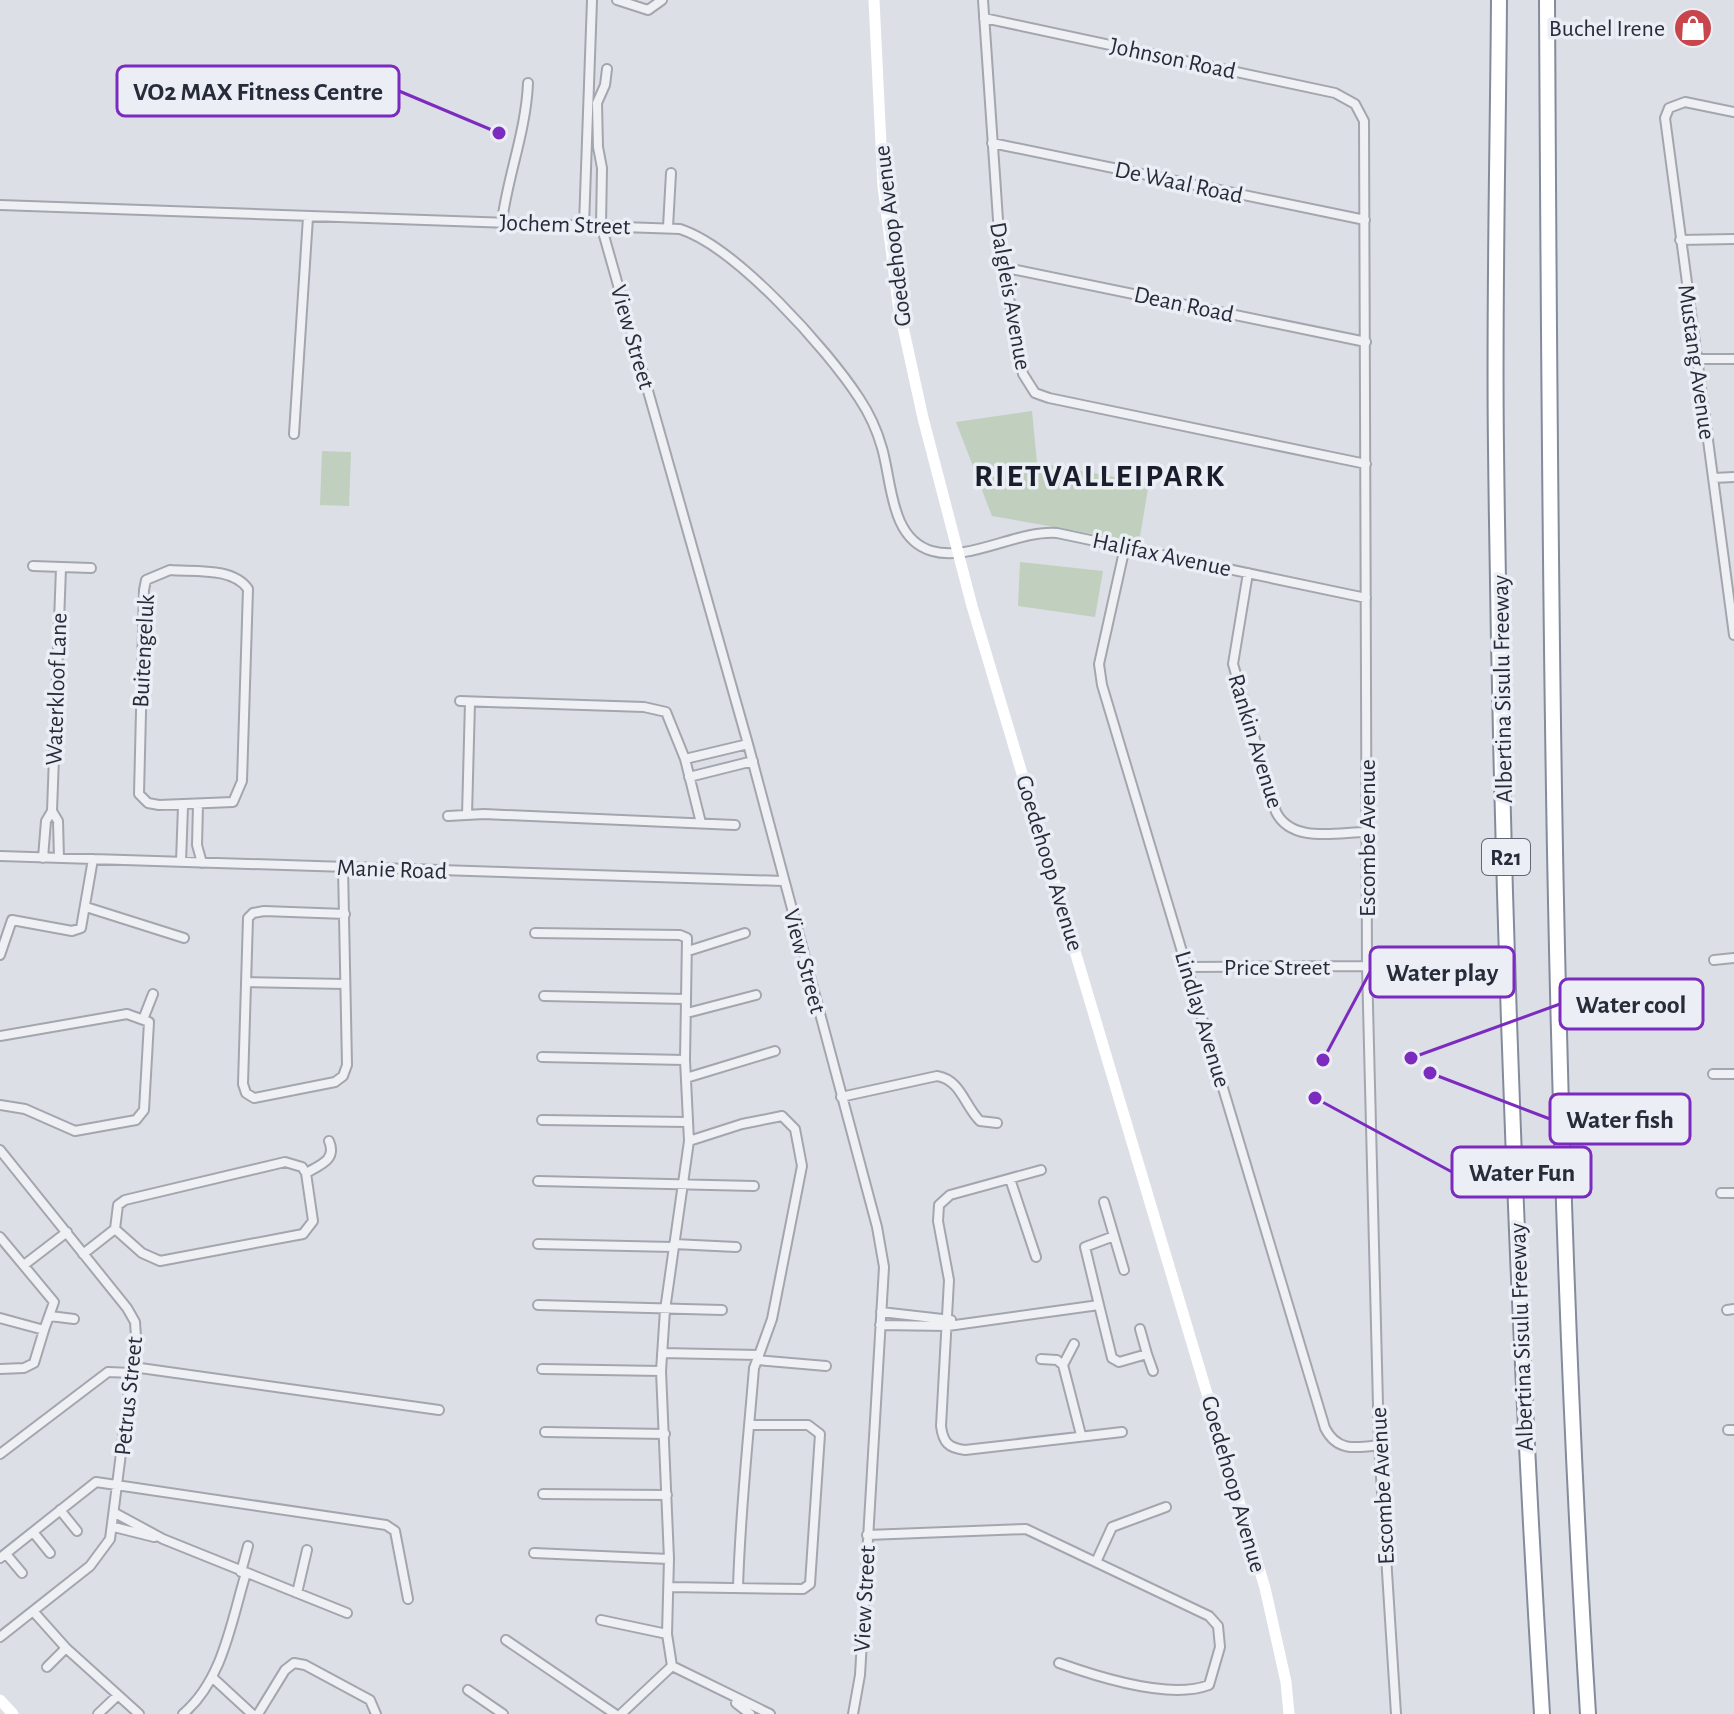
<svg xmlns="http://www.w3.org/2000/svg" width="1734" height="1714" font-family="'Alegreya Sans',sans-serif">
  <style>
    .green { fill: #c0cfbe }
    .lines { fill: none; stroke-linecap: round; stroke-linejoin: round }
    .street-casing { stroke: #a2a6af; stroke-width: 12 }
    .highway-casing { stroke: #848b9c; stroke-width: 18 }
    .street { stroke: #eff0f4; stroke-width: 8 }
    .secondary { stroke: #fff; stroke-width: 11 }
    .highway { stroke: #fff; stroke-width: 14 }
    .labels { text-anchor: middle; stroke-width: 7; stroke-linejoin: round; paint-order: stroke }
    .shield { fill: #ebeef4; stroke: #626672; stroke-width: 2 }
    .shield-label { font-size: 22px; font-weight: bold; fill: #272c3b }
    .poi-label { font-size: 24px; fill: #272c3b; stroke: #ebeef4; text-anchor: end }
    .street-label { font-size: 24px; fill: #272c3b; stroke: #ebeef4 }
    .district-label { font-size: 32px; font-weight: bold; letter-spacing: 2px; fill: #191d2c; stroke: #ebeef4 }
    .leader { fill: none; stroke: #7b2cbf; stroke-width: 3 }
    .callout-dot { fill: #7b2cbf; stroke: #ebeef4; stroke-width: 3 }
    .callout { fill: #ebeef4; stroke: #7b2cbf; stroke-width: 3 }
    .callout-label { font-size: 26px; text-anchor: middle; font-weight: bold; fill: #272c3b }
  </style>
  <rect width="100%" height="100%" fill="#dcdfe6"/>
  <path class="green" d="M1032,411L1037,463L1149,483L1139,542L992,516L956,422Z
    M322,451L351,452L349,506L320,505Z
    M1020,562L1103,571L1095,617L1018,606Z"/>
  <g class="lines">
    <defs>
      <path id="street" d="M617,0L648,10L662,0
        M983,0L1000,249L1023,374L1035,393L1049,398L1366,464
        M984,18L1335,93L1355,104L1364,121L1367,966L1379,1445L1396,1714
        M607,69L605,85L597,103L598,147L602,168L601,225L748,744L877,1227L884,1267L860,1675L853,1714
        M1734,112L1685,102L1669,108L1665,118L1734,635
        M992,143L1365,220
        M0,205L680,229C736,247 827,349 859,398C869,413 877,430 882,448C892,482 890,539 932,551C969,562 1017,530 1057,533L1366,598
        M502,221C508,175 526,131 528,83
        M584,225L592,0
        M668,227L671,173
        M1680,240L1734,239
        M1002,267L1366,342
        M1697,359H1734
        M294,434L308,217
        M1713,478L1734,477
        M1125,547L1099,664L1102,685L1325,1428C1337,1452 1356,1448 1379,1445
        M33,566L91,568
        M170,570C194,572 233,567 248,589L242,781L233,802L159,805L148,803L139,794L144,590L146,580Z
        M1248,573L1233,664L1276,812C1292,844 1338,832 1367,832
        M460,701L644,707L666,712L685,759L701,823
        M685,759L748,744
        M689,777L753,761
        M198,805L197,845L202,863
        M52,811L58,821L59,858
        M467,815L470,702
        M448,816L484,814L735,825
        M0,856L783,881
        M43,858L46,821L52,811L61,568
        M181,862L183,806
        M343,867L347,1065L343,1076L335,1082L254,1098L246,1093L243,1084L248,918L253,913L264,911L345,914
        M86,907L184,938
        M535,933L680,935L687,938L685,1060L689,1141L665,1310L661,1371L669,1559L667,1634L672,1666
        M688,951L745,933
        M0,955L12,920L72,931L81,928L93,859
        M1714,960L1734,958
        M1187,967L1367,966
        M246,982L345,984
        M544,996L686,999
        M687,1013L756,995
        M144,1017L153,994
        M0,1036L127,1014L149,1022L144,1110L136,1120L75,1131L25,1109L0,1105
        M542,1057L685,1060
        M1713,1074H1734
        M686,1078L775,1051
        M841,1097L937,1076C961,1080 964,1105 980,1121L997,1123
        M542,1120L687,1122
        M0,1150L127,1308L135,1322L136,1337L110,1539L90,1566L0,1637
        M1041,1170L950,1195L939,1205L938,1221L949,1280L941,1426C943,1442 948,1448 965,1450L1122,1432
        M306,1173C320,1165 337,1160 329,1141
        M1010,1179L1036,1257
        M538,1181L754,1186
        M1721,1193H1734
        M1104,1202L1124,1270
        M0,1237L54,1302L44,1330L0,1318
        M538,1244L673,1247
        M674,1244L736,1247
        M83,1254L115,1229L118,1205L125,1200L285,1162L302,1167L306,1173L313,1221L303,1234L160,1261L142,1253L115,1229
        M24,1265L67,1232
        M538,1305L722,1310
        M1099,1305L1085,1247L1114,1236
        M1727,1310L1734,1309
        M881,1312L951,1320
        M50,1316L74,1319
        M880,1325L948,1326L1099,1305L1112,1358L1119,1362L1147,1354L1153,1371
        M1140,1329L1147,1354
        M662,1353L759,1355L772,1319L802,1166L795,1129L782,1116L742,1124L689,1141
        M1041,1359L1057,1360L1063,1365L1081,1435
        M757,1360L826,1366
        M1063,1365L1074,1344
        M133,1367L439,1410
        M0,1369L24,1368L34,1363L44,1330
        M542,1369L661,1371
        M1728,1430H1734
        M545,1432L665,1434
        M0,1454L108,1372L132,1373
        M543,1494L667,1495
        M60,1510L77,1531
        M115,1513L163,1539L347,1613
        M114,1527L154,1537
        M33,1532L50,1553
        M867,1535L1026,1529L1209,1616L1218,1626L1220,1647L1209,1685C1170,1700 1098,1677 1059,1663
        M534,1553L669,1559
        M6,1554L22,1573
        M0,1558L96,1482L386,1525L395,1531L408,1599
        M1096,1562L1112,1527L1166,1507
        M241,1572L248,1546
        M669,1587L803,1589L810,1584L820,1434L808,1425H749
        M738,1588C740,1514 748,1442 754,1368L759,1355
        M297,1593L307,1550
        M33,1611L66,1648L139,1714
        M601,1620L667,1634
        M506,1640L615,1714
        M672,1666L770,1714
        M47,1667L66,1648
        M213,1678L252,1714
        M468,1690L503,1714
        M736,1703L750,1714
        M98,1714L117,1696
        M183,1714C223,1680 231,1622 246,1573
        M258,1714L285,1670L294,1663L305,1665L370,1700L376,1714
        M621,1714L672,1666"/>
      <path id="highway" d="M1499,0C1498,149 1494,299 1496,448C1501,870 1516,1293 1542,1714
        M1547,0C1550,572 1552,1143 1588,1714"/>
    </defs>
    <use href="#street" class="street-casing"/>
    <use href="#highway" class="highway-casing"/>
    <use href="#street" class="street"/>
    <path class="secondary" d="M874,0L883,186L898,304L923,418L972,606L1265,1588L1286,1682L1289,1714
      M0,1700L13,1714"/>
    <use href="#highway" class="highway"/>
  </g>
  <defs>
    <symbol id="shop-disc" viewBox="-11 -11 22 22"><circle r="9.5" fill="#c7454b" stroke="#ebeef4"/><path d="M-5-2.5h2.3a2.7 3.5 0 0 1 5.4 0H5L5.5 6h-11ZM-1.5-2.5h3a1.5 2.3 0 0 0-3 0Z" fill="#fff"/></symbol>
  </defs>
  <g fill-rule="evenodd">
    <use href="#shop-disc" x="1671" y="6" width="44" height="44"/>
  </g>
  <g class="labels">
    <rect class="shield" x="1482" y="839" width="48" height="36" rx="6"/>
    <g class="shield-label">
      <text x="1506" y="865">R21</text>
    </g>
    <g class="poi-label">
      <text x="1665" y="36">Buchel Irene</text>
    </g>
    <g class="street-label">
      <text transform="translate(1173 58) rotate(12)" y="8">Johnson Road</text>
      <text transform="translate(1179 182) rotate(12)" y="8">De Waal Road</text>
      <text transform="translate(565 224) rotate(2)" y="8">Jochem Street</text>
      <text transform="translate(892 236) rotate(-97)" y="8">Goedehoop Avenue</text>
      <text transform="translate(1011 296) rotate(80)" y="8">Dalgleis Avenue</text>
      <text transform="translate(1184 304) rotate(12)" y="8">Dean Road</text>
      <text transform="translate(633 337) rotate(74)" y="8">View Street</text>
      <text transform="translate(1697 362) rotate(82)" y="8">Mustang Avenue</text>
      <text transform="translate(1162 554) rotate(12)" y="8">Halifax Avenue</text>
      <text transform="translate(143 651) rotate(-87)" y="8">Buitengeluk</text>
      <text transform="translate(56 689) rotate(-88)" y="8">Waterkloof Lane</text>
      <text transform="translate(1502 689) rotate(-91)" y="8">Albertina Sisulu Freeway</text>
      <text transform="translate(1256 741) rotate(73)" y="8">Rankin Avenue</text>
      <text transform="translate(1367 838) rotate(-90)" y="8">Escombe Avenue</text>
      <text transform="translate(1050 863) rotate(73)" y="8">Goedehoop Avenue</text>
      <text transform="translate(392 869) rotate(2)" y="8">Manie Road</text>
      <text transform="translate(805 961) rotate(75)" y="8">View Street</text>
      <text x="1277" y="975">Price Street</text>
      <text transform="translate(1203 1019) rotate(73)" y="8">Lindlay Avenue</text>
      <text transform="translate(1521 1337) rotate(-92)" y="8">Albertina Sisulu Freeway</text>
      <text transform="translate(128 1396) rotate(-84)" y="8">Petrus Street</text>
      <text transform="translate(1234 1484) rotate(74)" y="8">Goedehoop Avenue</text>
      <text transform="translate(1382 1486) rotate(-93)" y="8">Escombe Avenue</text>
      <text transform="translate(864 1599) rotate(-87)" y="8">View Street</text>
    </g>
    <g class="district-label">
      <text x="1100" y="486">RIETVALLEIPARK</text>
    </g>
  </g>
  <path class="leader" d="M499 133L399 91M1323 1060L1370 972M1411 1058L1560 1004M1430 1073L1550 1119M1315 1098L1452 1172"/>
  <g class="callout-dot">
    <circle cx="499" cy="133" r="8"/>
    <circle cx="1323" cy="1060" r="8"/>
    <circle cx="1411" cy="1058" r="8"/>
    <circle cx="1430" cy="1073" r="8"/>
    <circle cx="1315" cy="1098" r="8"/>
  </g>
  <g class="callout">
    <rect x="117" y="66" width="282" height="50" rx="8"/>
    <rect x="1370" y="947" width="144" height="50" rx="8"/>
    <rect x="1560" y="979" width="143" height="50" rx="8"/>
    <rect x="1550" y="1094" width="140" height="50" rx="8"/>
    <rect x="1452" y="1147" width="139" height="50" rx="8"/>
  </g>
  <g class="callout-label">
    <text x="258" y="100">VO2 MAX Fitness Centre</text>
    <text x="1442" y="981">Water play</text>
    <text x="1631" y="1013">Water cool</text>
    <text x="1620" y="1128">Water fish</text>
    <text x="1522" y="1181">Water Fun</text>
  </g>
</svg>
